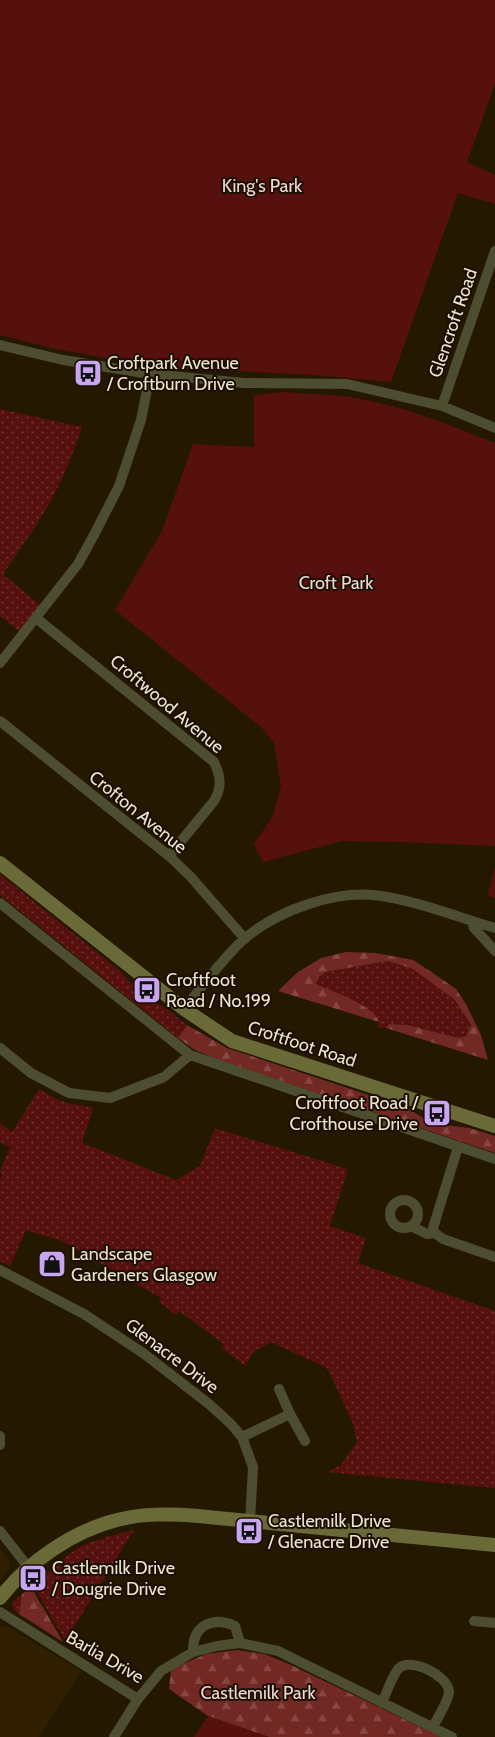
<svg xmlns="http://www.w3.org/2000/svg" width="495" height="1737" font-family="Cabin,sans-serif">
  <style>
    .built { fill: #312000 }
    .grass { fill: url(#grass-dots) }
    .forest { fill: url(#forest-firs) }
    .park { fill: #56110e }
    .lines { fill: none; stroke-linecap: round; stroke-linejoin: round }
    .street { stroke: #4d4d2f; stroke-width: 10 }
    .secondary { stroke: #696a37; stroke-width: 14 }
    .labels { text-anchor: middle; stroke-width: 4; stroke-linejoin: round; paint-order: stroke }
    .park-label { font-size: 18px; fill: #f0d8d5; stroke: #1c0f00 }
    .street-label { font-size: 18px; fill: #ebe3d3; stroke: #1c0f00 }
    .poi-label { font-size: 18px; fill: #ebe3d3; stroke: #1c0f00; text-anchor: start }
  </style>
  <defs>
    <pattern id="grass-dots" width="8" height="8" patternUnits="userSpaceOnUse" patternTransform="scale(1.25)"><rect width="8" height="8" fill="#56110e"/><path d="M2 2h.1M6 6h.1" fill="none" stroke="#6e3430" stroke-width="1.8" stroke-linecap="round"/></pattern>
    <pattern id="forest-firs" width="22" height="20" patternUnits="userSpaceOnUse" patternTransform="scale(1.25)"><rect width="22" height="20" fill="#732923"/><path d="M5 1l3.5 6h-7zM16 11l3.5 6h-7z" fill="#874842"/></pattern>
  </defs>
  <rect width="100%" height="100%" fill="#251800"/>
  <path class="built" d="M0,1548L10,1562L9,1569L0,1580Z
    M2,1625L6,1626L81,1671L39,1737H0V1626Z"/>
  <path class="grass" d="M0,409L82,427C75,447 68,467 59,485C43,517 23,545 3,574L40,605L19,631L0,616Z
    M0,874L120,971L138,991L147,999L166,1008L187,1025L178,1038L0,895Z
    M388,961L413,969L432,982L455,1000L471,1025L466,1036L459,1038L407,1025L389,1024L386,1028L378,1027L379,1022L315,984L319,977L325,972Z
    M39,1089L60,1101L93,1108L82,1143L176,1180L200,1166L215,1128L348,1169L330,1226L366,1238L358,1263L495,1311V1488L327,1472L341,1465L357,1442L353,1424L327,1368L271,1342L253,1352L245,1366L222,1348L224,1344L179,1311L176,1315L159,1302L161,1298L62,1241L26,1230L10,1266L0,1261V1179L2,1175L0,1171L10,1147L0,1142V1123L12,1132Z
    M134,1530L65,1641L33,1585C48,1573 62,1558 78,1548C95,1539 115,1535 134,1530Z
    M22,1594L19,1614C7,1605 13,1602 22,1594Z"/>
  <path class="forest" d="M346,952L376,953L413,960L433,973L456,989L466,1004L481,1035L488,1060L386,1028L389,1024L407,1025L459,1038L466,1036L471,1025L455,1000L413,969L388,961L325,972L319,977L316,984C333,992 372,1004 379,1022L278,991L298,972L321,958Z
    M187,1025L227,1048L405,1107L425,1119L438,1124L469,1128L495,1136V1153L216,1059L195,1050L178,1038Z
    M31,1587L63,1642L19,1614L22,1594Z
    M237,1650L264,1654L289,1664L441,1737H269L208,1716L169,1689L171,1669L206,1654Z"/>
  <path class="park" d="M0,0H495V84L467,162L495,175V204L458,193L391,382L315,375L192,369L123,361L56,349L0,335Z
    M285,392C306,394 329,394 350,397C401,405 448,424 495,443V846L399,842L342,841L263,862L254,844L273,816L281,785L274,743L261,727L115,610L162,531L193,444L254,447V395Z
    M495,868V898L488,895Z
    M208,1716L269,1737H194Z"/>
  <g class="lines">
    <path class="street" d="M0,345L63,360L150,374L244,383L347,384L442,406L495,428
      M442,406L495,251
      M36,618L214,762C221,777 222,787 214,801L169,856
      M0,663L78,564L95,533L119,486L141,420L150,374
      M0,721L169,856L190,876L245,939
      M0,903L190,1055L495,1159
      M472,922L474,928L495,951
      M184,1009C203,986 221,960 243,940C277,910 337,889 381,896C421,902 457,917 495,928
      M0,1048L31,1073L69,1093L110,1098L164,1077L190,1055
      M458,1147L433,1228L435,1233L443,1239L495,1257
      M390 1214a14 14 0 1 1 28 0a14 14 0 1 1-28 0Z
      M411,1226L427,1234L435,1233
      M0,1270L84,1314L143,1353L209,1404L230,1423L242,1437L253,1467L250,1522
      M279,1389L290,1414L305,1441
      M0,1436V1445
      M242,1437L290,1414
      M0,1531L29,1568
      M0,1612L138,1699L161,1671L193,1652L217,1646L240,1643L278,1651L452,1737
      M474,1621L495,1623
      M193,1652C192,1625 213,1616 235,1626L240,1643
      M382,1703C386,1694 393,1674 399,1668C411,1657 448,1676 449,1691C449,1701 437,1718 433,1727
      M114,1737L138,1699"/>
    <path class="secondary" d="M0,863L184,1009L232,1041L495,1126
      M0,1598C28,1562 73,1531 117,1520C143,1513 171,1514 198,1516L495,1545"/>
  </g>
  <defs>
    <symbol id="bus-square" viewBox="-11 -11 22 22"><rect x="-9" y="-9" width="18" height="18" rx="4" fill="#c8a6ef" stroke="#1c0f00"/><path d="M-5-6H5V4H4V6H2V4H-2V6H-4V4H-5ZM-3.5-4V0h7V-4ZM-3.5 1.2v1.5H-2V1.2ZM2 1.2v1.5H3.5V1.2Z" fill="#111"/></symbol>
    <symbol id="shop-square" viewBox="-11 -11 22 22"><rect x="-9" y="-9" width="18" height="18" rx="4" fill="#c8a6ef" stroke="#1c0f00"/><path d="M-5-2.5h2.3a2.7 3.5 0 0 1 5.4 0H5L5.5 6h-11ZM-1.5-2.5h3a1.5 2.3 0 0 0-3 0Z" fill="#111"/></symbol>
  </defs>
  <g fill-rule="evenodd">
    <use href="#bus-square" x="72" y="357" width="32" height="32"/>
    <use href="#bus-square" x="131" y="974" width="32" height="32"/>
    <use href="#bus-square" x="421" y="1097" width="32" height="32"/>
    <use href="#shop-square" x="36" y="1248" width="32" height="32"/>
    <use href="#bus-square" x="233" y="1515" width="32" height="32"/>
    <use href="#bus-square" x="17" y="1562" width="32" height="32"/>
  </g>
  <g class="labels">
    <g class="park-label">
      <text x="262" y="192">King's Park</text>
      <text x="336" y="589">Croft Park</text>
      <text x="258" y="1699">Castlemilk Park</text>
    </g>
    <g class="street-label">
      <text transform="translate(453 323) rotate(-71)" y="6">Glencroft Road</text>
      <text transform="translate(167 704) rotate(40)" y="6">Croftwood Avenue</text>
      <text transform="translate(138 812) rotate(39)" y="6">Crofton Avenue</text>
      <text transform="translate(302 1044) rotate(18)" y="6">Croftfoot Road</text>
      <text transform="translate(172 1356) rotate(37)" y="6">Glenacre Drive</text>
      <text transform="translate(105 1657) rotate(30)" y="6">Barlia Drive</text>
    </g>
    <g class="poi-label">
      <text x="107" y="369">Croftpark Avenue<tspan x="107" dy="21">/ Croftburn Drive</tspan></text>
      <text x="166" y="986">Croftfoot<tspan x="166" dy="21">Road / No.199</tspan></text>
      <text x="418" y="1109" text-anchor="end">Croftfoot Road /<tspan x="418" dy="21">Crofthouse Drive</tspan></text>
      <text x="71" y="1260">Landscape<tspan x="71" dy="21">Gardeners Glasgow</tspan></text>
      <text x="268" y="1527">Castlemilk Drive<tspan x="268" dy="21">/ Glenacre Drive</tspan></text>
      <text x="52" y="1574">Castlemilk Drive<tspan x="52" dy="21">/ Dougrie Drive</tspan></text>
    </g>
  </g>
</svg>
